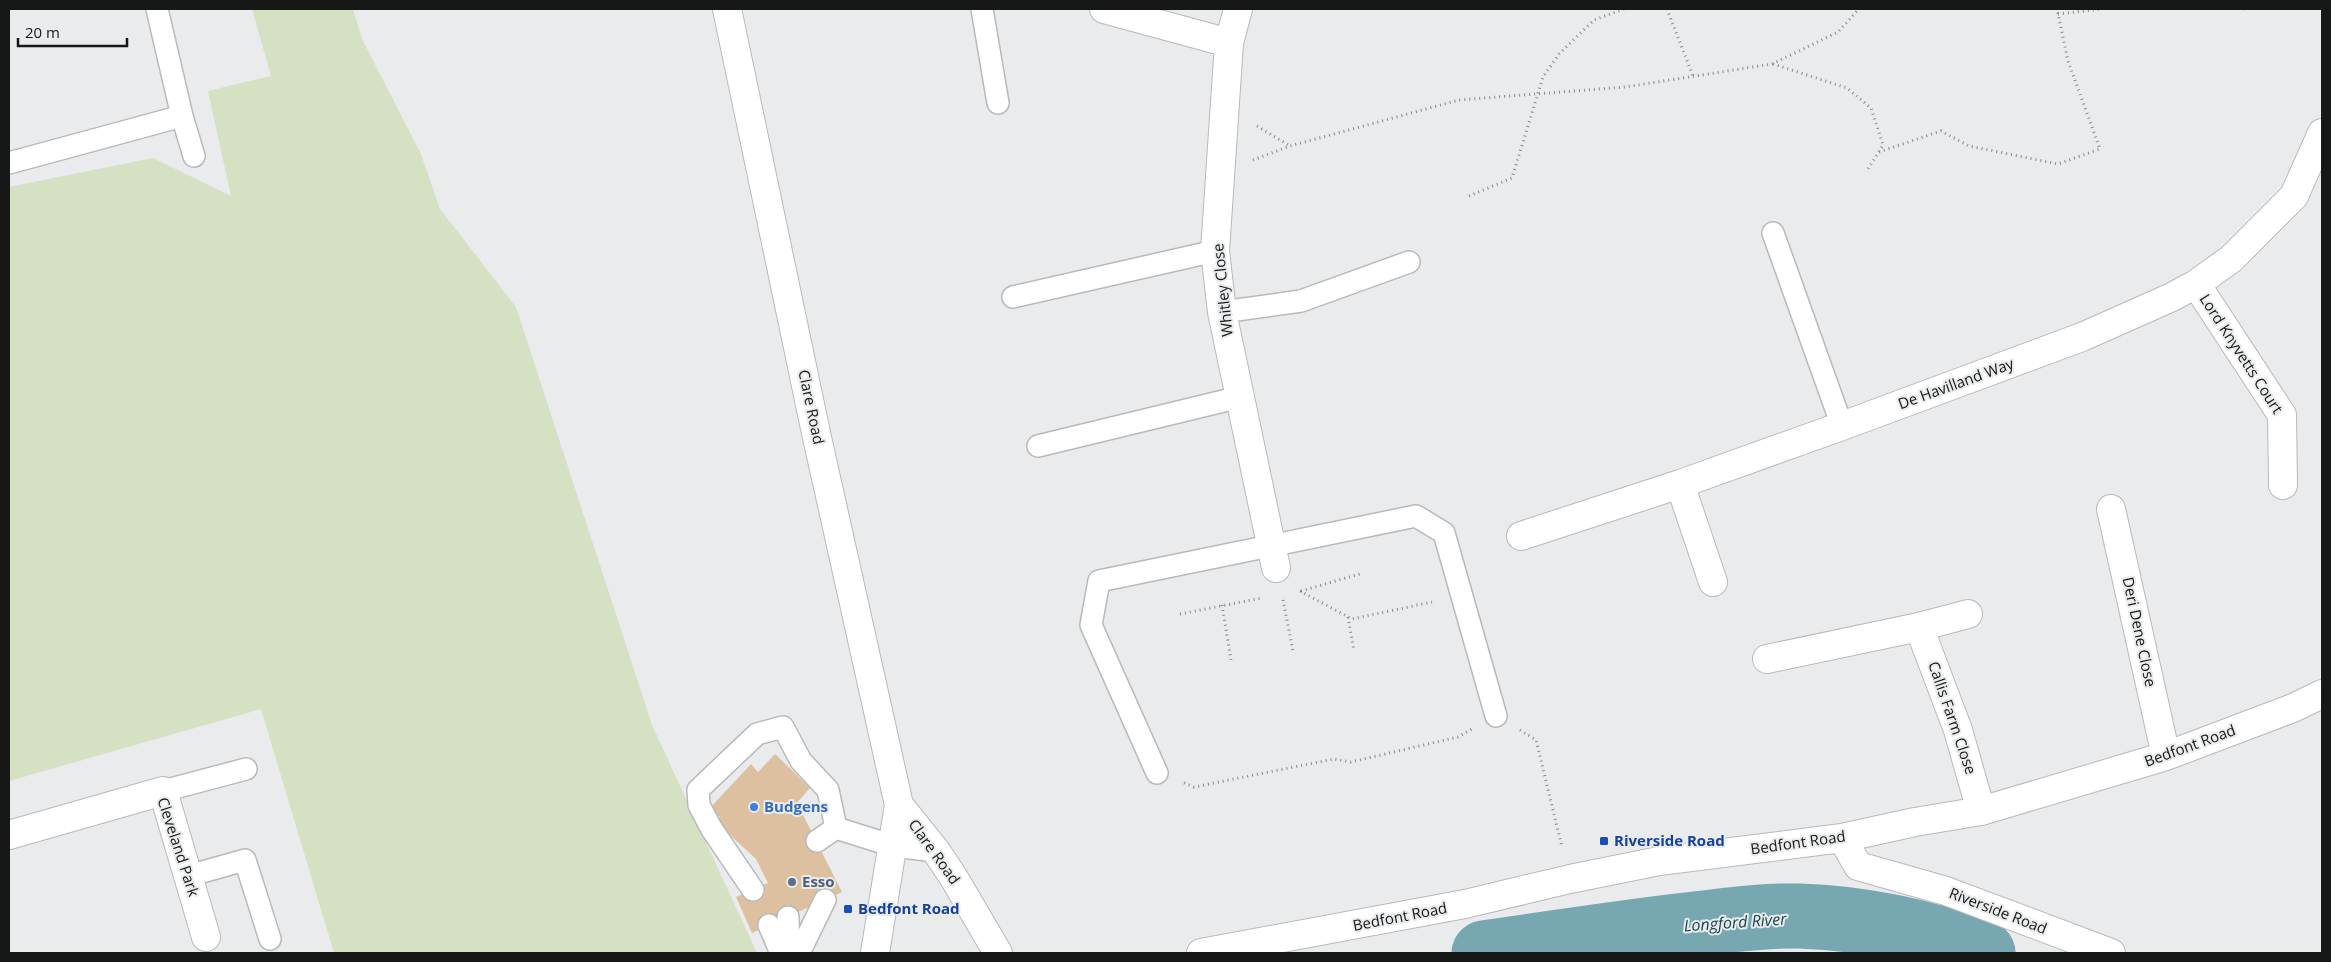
<svg xmlns="http://www.w3.org/2000/svg" width="2331" height="962" font-family="'Open Sans',sans-serif">
  <style>
    .green { fill: #d6e1c3 }
    .lines { fill: none; stroke-linecap: round; stroke-linejoin: round }
    .river { stroke: #77a8b1; stroke-width: 65 }
    .building { fill: #ddc0a0 }
    .lane-casing { stroke: #b8b9bb; stroke-width: 24 }
    .street-casing { stroke: #b8b9bb; stroke-width: 30 }
    .path { stroke: #88898a; stroke-width: 3; stroke-dasharray: 1 4; stroke-linecap: butt }
    .lane { stroke: #fff; stroke-width: 21 }
    .street { stroke: #fff; stroke-width: 28 }
    .shop-dot { fill: #3f7fe0; stroke: #e9ebec; stroke-width: 2 }
    .transit-dot { fill: #1a4fb4; stroke: #e9ebec; stroke-width: 2 }
    .service-dot { fill: #5c6f8a; stroke: #e9ebec; stroke-width: 2 }
    .labels { text-anchor: middle; stroke-width: 4; stroke-linejoin: round; paint-order: stroke }
    .street-label { font-size: 15px; fill: #161717; stroke: #e9ebec }
    .shop-label { font-size: 15px; font-weight: bold; fill: #366cbe; stroke: #e9ebec; text-anchor: start }
    .transit-label { font-size: 15px; font-weight: bold; fill: #164399; stroke: #e9ebec; text-anchor: start }
    .service-label { font-size: 15px; font-weight: bold; fill: #4e5e75; stroke: #e9ebec; text-anchor: start }
    .water-label { font-size: 16px; font-style: italic; fill: #17454c; stroke: #e9ebec }
  </style>
  <rect width="100%" height="100%" fill="#e9ebec"/>
  <path class="green" d="M252,9H353L362,39L421,154L440,209L516,307L652,725L757,953H334L261,709L9,781V187L153,158L231,196L208,91L271,76Z"/>
  <g class="lines">
    <path class="river" d="M1484,953C1551,943 1618,933 1686,925C1724,921 1760,915 1799,916C1863,918 1924,931 1983,953"/>
  </g>
  <path class="building" d="M775,754L810,788L795,805L801,811L842,892L752,933L736,897L768,883L756,859L716,822L720,817L709,809L751,764L758,772Z"/>
  <g class="lines">
    <defs>
      <path id="lane" d="M157,9L182,116L194,156
        M982,9L998,103
        M9,163L182,116
        M1773,233L1842,426
        M1013,297L1215,251
        M1222,312L1301,301L1409,262
        M1038,446L1240,397
        M1157,773L1091,625L1099,581L1416,516L1444,533L1496,716
        M163,791L246,769
        M817,841L836,828
        M188,876L245,860L270,939
        M753,890L711,828L699,805L698,790L757,734L783,727L801,761L828,790L836,828L893,846L936,851
        M788,917L789,953
        M769,925L781,953
        M799,953L825,900"/>
      <path id="street" d="M727,9L816,433L899,805L875,953
        M1104,9L1229,43
        M1238,9L1229,43L1215,251L1222,312L1276,568
        M2196,284L2282,415L2283,485
        M1680,484L1713,582
        M2111,509L2166,756
        M1521,536L1680,484L1842,426L2082,337L2172,297L2196,284L2231,259L2294,196L2322,133
        M1919,627L1958,730L1981,811
        M1767,659L1919,627L1968,614
        M899,805L936,851L954,878L998,953
        M9,835L163,791L206,937
        M1842,838L1858,866L1946,891L2111,953
        M1201,953L1465,904L1570,879L1659,861L1842,838L1915,822L1981,811L2166,756L2293,708L2322,694"/>
    </defs>
    <use href="#lane" class="lane-casing"/>
    <use href="#street" class="street-casing"/>
    <path class="path" d="M1667,9L1693,76
      M2245,9L2247,13
      M2058,14L2102,9
      M1773,64L1847,88L1871,108L1883,145L1868,169
      M1257,126L1290,146
      M1879,152L1941,131L1969,146L2058,164L2100,149L2068,61L2057,9
      M1253,160L1290,146L1459,100L1625,87L1772,64L1838,32L1859,9
      M1469,196L1512,178L1543,77L1559,54L1594,20L1624,9
      M1300,591L1352,619L1432,602
      M1301,591L1360,574
      M1283,600L1293,651
      M1222,605L1231,660
      M1180,614L1262,598
      M1348,617L1354,651
      M1520,730L1536,740L1562,847
      M1184,783L1194,787L1334,759L1351,762L1458,737L1472,729"/>
    <use href="#lane" class="lane"/>
    <use href="#street" class="street"/>
  </g>
  <circle class="shop-dot" cx="754" cy="807" r="5"/>
  <g class="transit-dot">
    <rect x="1599" y="836" width="10" height="10" rx="2.5"/>
    <rect x="843" y="904" width="10" height="10" rx="2.5"/>
  </g>
  <circle class="service-dot" cx="792" cy="882" r="5"/>
  <g class="labels">
    <g class="street-label">
      <text transform="translate(1223 290) rotate(-96)" y="5">Whitley Close</text>
      <text transform="translate(2241 354) rotate(57)" y="5">Lord Knyvetts Court</text>
      <text transform="translate(1956 384) rotate(-20)" y="5">De Havilland Way</text>
      <text transform="translate(811 407) rotate(78)" y="5">Clare Road</text>
      <text transform="translate(2139 632) rotate(78)" y="5">Deri Dene Close</text>
      <text transform="translate(1952 718) rotate(71)" y="5">Callis Farm Close</text>
      <text transform="translate(2190 746) rotate(-20)" y="5">Bedfont Road</text>
      <text transform="translate(1798 843) rotate(-8)" y="5">Bedfont Road</text>
      <text transform="translate(178 847) rotate(72)" y="5">Cleveland Park</text>
      <text transform="translate(934 852) rotate(54)" y="5">Clare Road</text>
      <text transform="translate(1998 911) rotate(21)" y="5">Riverside Road</text>
      <text transform="translate(1400 917) rotate(-11)" y="5">Bedfont Road</text>
    </g>
    <g class="shop-label">
      <text x="764" y="812">Budgens</text>
    </g>
    <g class="transit-label">
      <text x="1614" y="846">Riverside Road</text>
      <text x="858" y="914">Bedfont Road</text>
    </g>
    <g class="service-label">
      <text x="802" y="887">Esso</text>
    </g>
    <g class="water-label">
      <text transform="translate(1735 922) rotate(-4)" y="6">Longford River</text>
    </g>
  </g>
  <rect width="2331" height="962" fill="none" stroke="#161717" stroke-width="20"/>
  <path d="M18 38v8h109v-8" fill="none" stroke="#161717" stroke-width="2.5"/>
  <text x="25" y="38" font-size="15" fill="#161717" stroke="#e9ebec" stroke-width="4" paint-order="stroke">20 m</text>
</svg>
